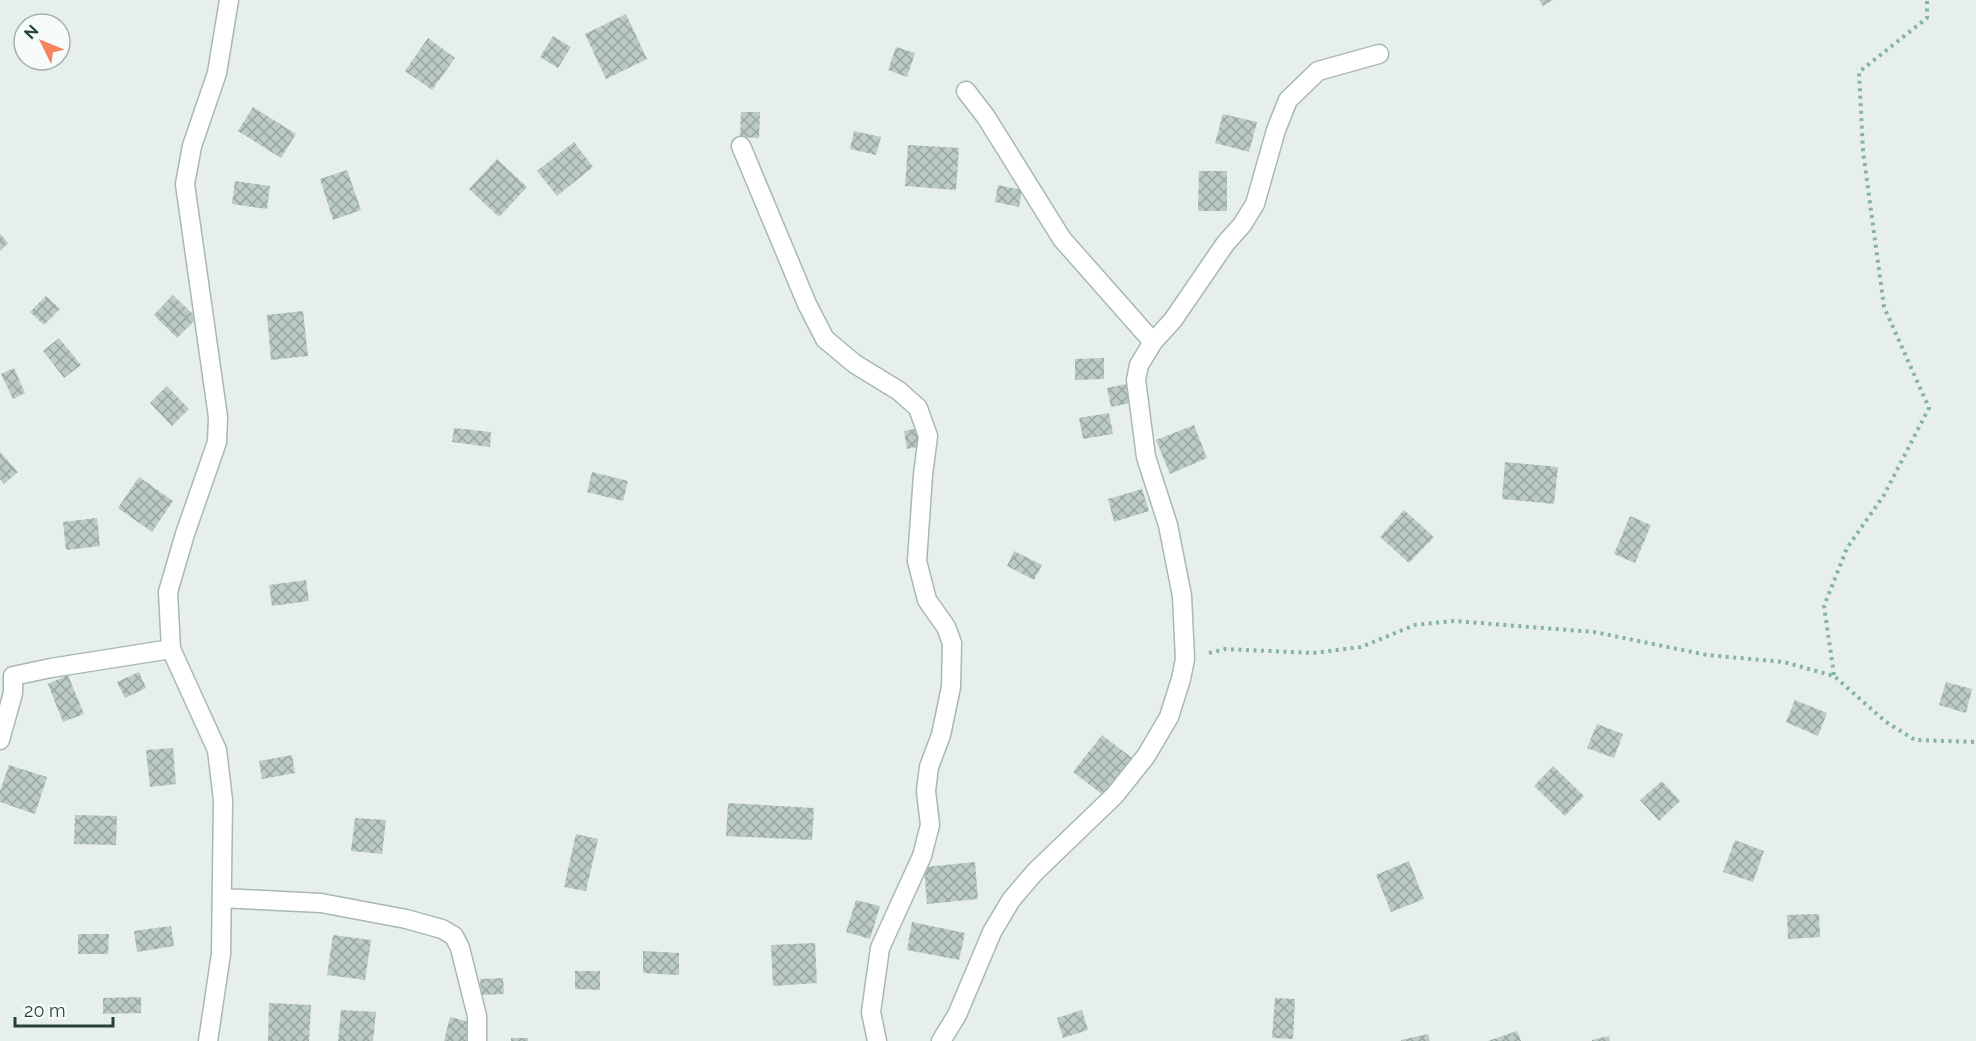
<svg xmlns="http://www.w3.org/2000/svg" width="1976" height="1041" font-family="Raleway,sans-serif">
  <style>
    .building { fill: url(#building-cross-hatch) }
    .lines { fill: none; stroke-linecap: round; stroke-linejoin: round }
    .minor-casing { stroke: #a8b8b2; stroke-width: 21 }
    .path { stroke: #86b3a5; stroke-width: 4; stroke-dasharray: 3 4.5; stroke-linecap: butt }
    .minor { stroke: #fff; stroke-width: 18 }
  </style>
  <defs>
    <pattern id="building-cross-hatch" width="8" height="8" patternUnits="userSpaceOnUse" patternTransform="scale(1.5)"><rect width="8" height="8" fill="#bbcac4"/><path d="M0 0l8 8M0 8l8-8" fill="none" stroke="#98a6a0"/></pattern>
  </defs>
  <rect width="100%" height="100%" fill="#e6efeb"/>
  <path class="building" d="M1539,0H1553L1543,6Z
    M626,14L647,59L606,79L585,34Z
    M553,36L571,47L558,68L540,57Z
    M428,38L455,58L432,90L405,71Z
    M896,47L915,53L907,77L888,70Z
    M253,107L296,134L281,158L238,131Z
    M741,112H760L759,138L740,137Z
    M1223,114L1257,122L1249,152L1215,143Z
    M854,131L881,137L876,155L850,149Z
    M574,142L593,167L557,196L537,171Z
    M908,145L959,148L956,190L905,186Z
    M497,159L527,187L499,217L469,189Z
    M347,170L361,210L333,220L320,179Z
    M1199,171H1227V211H1198Z
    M235,181L270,186L267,209L232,204Z
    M998,185L1022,190L1019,207L995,202Z
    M0,234L8,243L0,251Z
    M173,295L197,318L177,338L154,315Z
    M46,296L60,309L44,325L30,312Z
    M303,311L308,356L271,360L267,315Z
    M59,338L81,365L64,378L43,351Z
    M1104,358V379L1075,380V359Z
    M14,368L25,393L13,399L1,374Z
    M1126,384L1130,403L1111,407L1107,388Z
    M167,386L189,409L172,426L150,403Z
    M1109,413L1113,434L1083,439L1079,418Z
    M1194,425L1207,458L1170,474L1156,440Z
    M454,428L491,432L490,447L452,442Z
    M919,428L922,446L907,449L904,431Z
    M0,452L18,472L4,484L0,479Z
    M1505,462L1558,467L1554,504L1502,499Z
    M592,472L628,481L623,501L587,492Z
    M139,477L173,501L152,532L118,508Z
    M1142,489L1149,511L1114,522L1108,499Z
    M1404,510L1434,537L1409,563L1380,537Z
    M1630,516L1651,525L1635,563L1614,554Z
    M97,518L100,546L66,550L63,522Z
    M1014,551L1042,565L1034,580L1007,566Z
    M306,580L309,601L272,606L269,585Z
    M139,672L146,688L125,698L117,682Z
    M68,675L84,714L63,722L48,684Z
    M1946,682L1972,689L1966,713L1939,705Z
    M1795,700L1827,713L1818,736L1786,722Z
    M1597,724L1623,734L1614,758L1587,748Z
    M1102,735L1132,758L1103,795L1073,772Z
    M173,748L176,784L150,787L146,750Z
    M292,755L295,773L262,779L259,761Z
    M9,765L47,777L35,814L0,802V791Z
    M1553,766L1584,796L1565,816L1534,786Z
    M1662,781L1680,801L1659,821L1640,800Z
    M728,803L814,808L812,840L726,836Z
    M75,815L117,816L116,845L74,844Z
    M355,818L386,820L382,854L351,851Z
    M576,834L598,839L586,891L564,887Z
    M1735,840L1764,851L1753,882L1723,872Z
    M1409,861L1424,899L1391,912L1376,875Z
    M975,862L978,899L927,904L924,867Z
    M856,900L880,906L870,939L846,932Z
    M1819,914L1820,937L1788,939L1787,915Z
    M912,922L965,933L959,960L907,950Z
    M171,926L174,946L137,952L134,931Z
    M78,934H109L108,954H78Z
    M333,935L371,940L365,980L327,975Z
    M815,943L817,983L773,986L771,945Z
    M643,951L679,953V975L643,973Z
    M575,971H600V990L575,989Z
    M503,978L504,994L481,995L480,979Z
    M141,997V1013L103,1014V998Z
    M1275,998L1295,999L1293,1039L1272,1038Z
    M269,1003L311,1005L309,1041H268Z
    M341,1010L376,1012L373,1041H338Z
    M1082,1010L1088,1030L1063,1038L1057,1018Z
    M450,1017L474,1023L470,1041H444Z
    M1517,1031L1521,1041H1488Z
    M1428,1034L1430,1041H1401V1040Z
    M1609,1036L1610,1041H1592V1040Z
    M511,1038H528V1041H511Z"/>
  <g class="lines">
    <defs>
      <path id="minor" d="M966,91L986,117L1062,239L1153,342
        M741,146L807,304L825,339L855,364L899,391L918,408L928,436L923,475L917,561L927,600L946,627L952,643L951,687L941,735L929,767L926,791L930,825L922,856L880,948L871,1012L877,1041
        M0,740L13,693V676L51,668L171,649
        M222,898L321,903L406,919L442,929L454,936L460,948L477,1016V1041
        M208,1041L221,954L223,800L217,750L171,649L168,592L185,534L217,442L218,417L185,184L192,146L217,73L229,0
        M941,1041L957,1015L992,932L1011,900L1035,872L1115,795L1146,756L1169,717L1181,679L1185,659L1182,596L1168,525L1146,457L1136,380L1139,365L1153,342L1173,320L1225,244L1242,225L1255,204L1276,130L1288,100L1318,71L1379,54"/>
    </defs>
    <use href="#minor" class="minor-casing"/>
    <path class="path" d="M1209,653L1225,649L1313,653L1361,647L1415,625L1454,621L1594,632L1707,655L1784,662L1834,676L1886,722L1915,740L1976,742
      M1834,675L1824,606L1847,548L1884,495L1929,408L1884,307L1863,151L1859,72L1927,18V0"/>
    <use href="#minor" class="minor"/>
  </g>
  <g transform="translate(42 42) rotate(313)"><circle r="28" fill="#f7fbf9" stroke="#a3b1ad" stroke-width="1.5"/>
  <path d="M0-4.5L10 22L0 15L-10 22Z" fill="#f4845f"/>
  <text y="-9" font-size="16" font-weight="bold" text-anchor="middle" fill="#24423a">N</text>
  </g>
  <path d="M15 1017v9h98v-9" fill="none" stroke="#24423a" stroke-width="3"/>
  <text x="24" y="1017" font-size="18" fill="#24423a" stroke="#f7fbf9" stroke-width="4.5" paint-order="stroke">20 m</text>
</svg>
